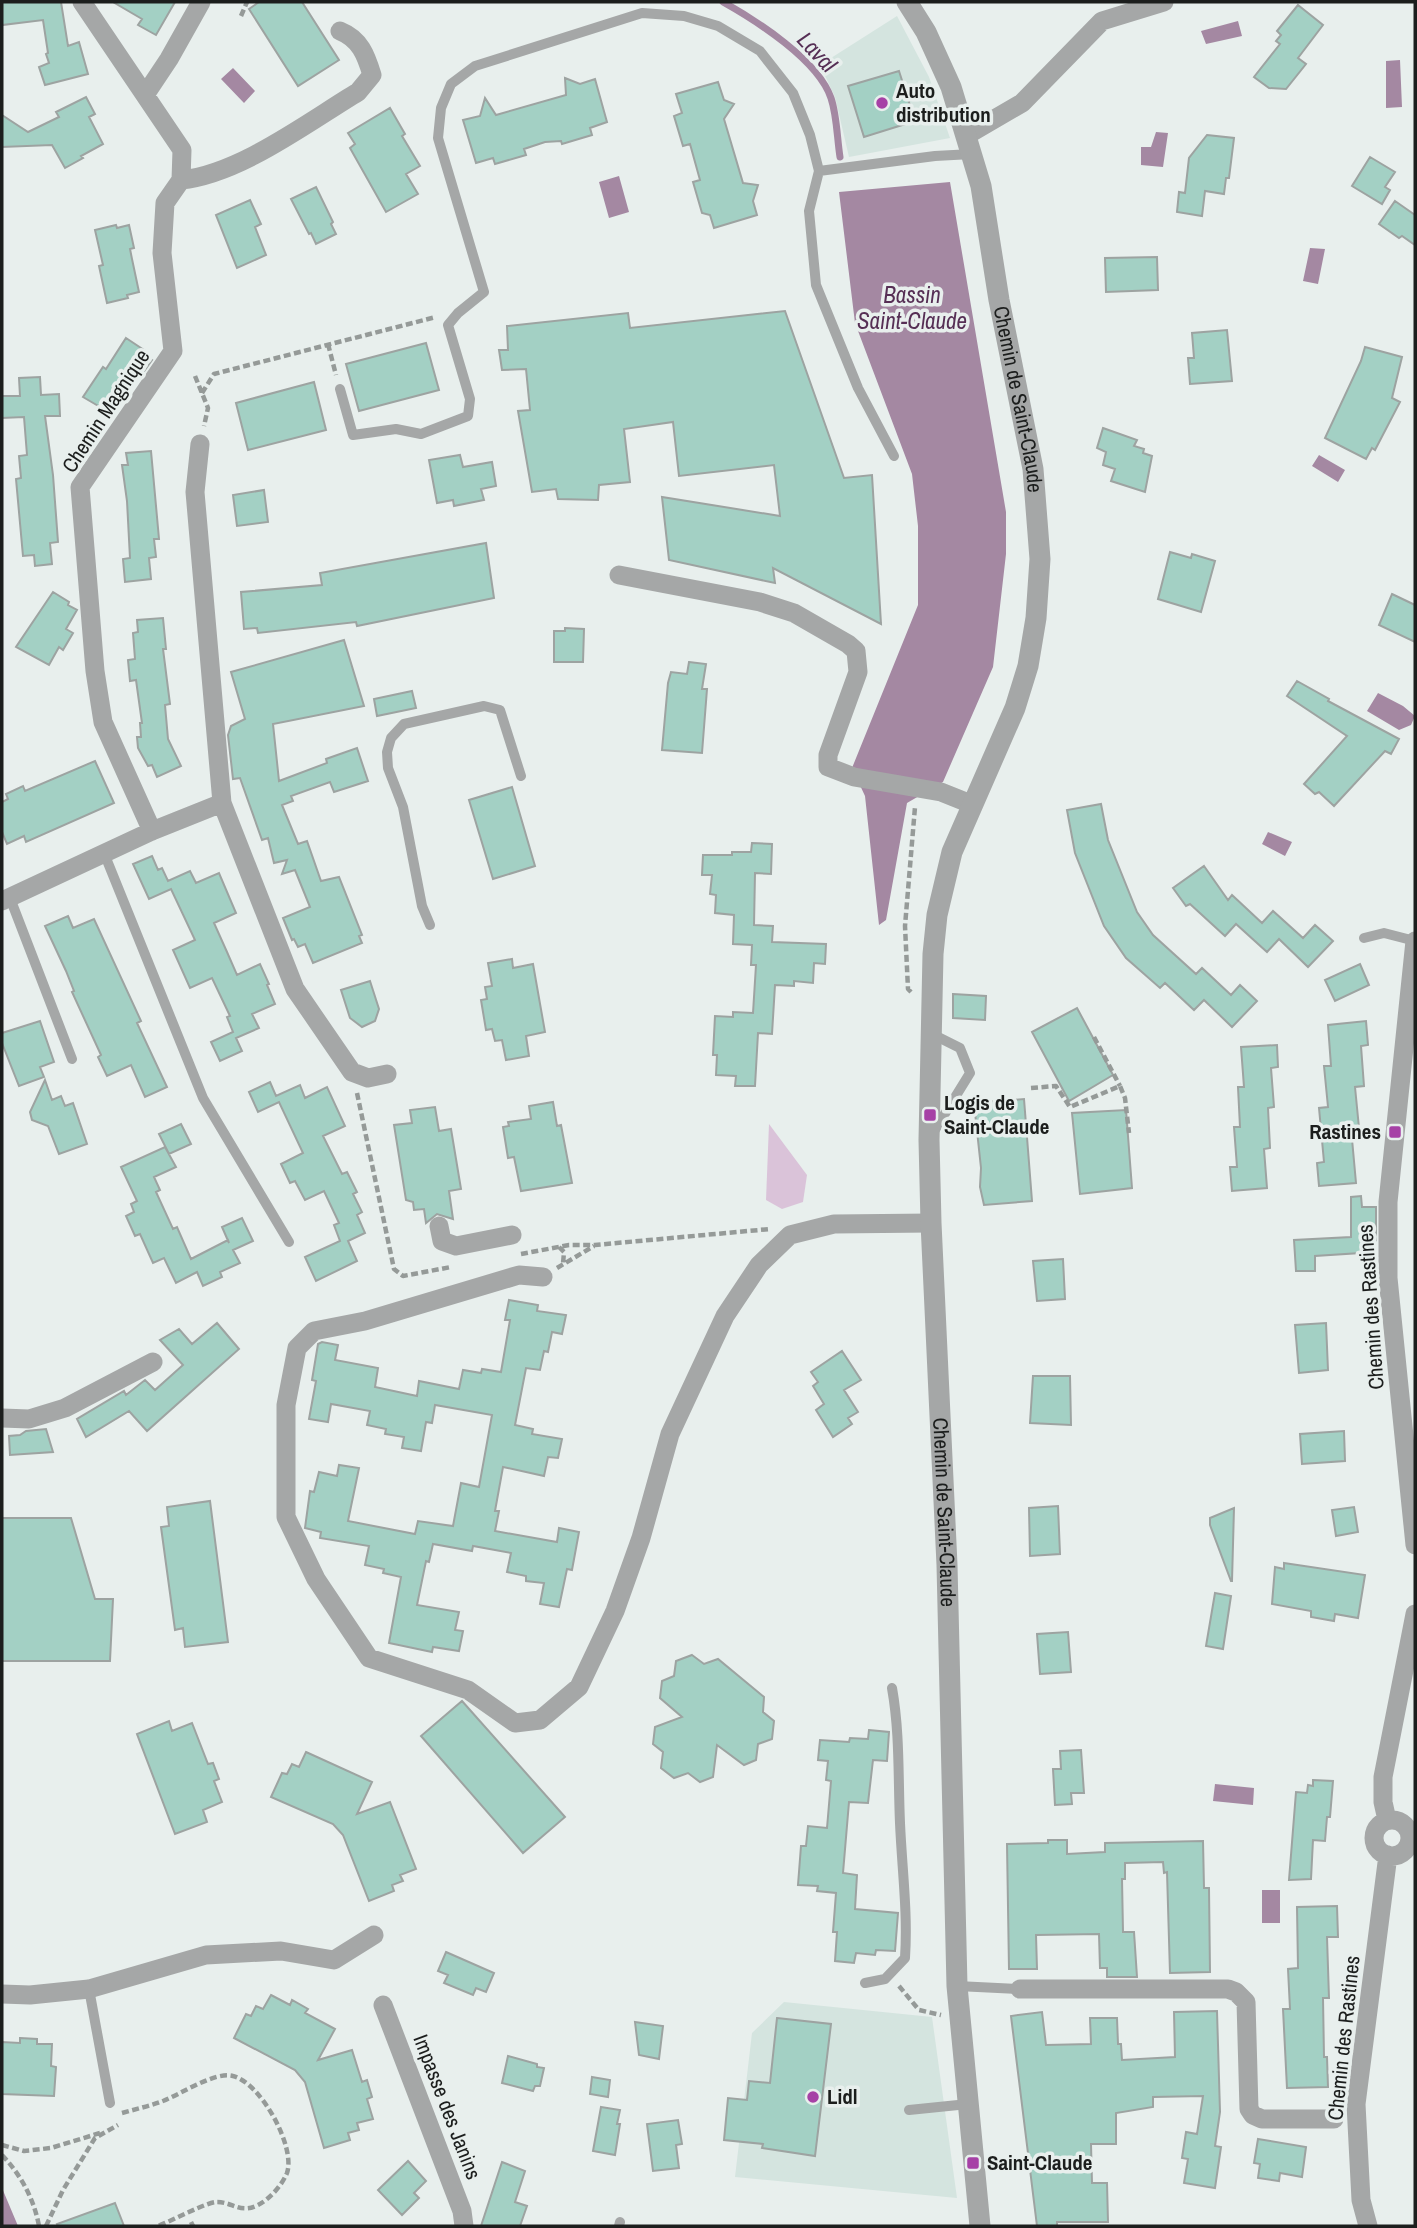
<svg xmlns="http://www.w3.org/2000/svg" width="1417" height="2228" font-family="'Archivo Narrow',sans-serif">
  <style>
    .built { fill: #d4e4df }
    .green { fill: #dac3d9 }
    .water { fill: #a488a2 }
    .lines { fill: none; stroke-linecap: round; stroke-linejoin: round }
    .stream { stroke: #a488a2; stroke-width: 7 }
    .building { fill: #a3d0c4; stroke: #9da3a1; stroke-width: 2 }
    .path { stroke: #959a98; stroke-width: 4.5; stroke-dasharray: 7 3.5; stroke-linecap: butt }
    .service { stroke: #a5a7a7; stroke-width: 10 }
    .minor { stroke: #a5a7a7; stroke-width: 19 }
    .tertiary { stroke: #a5a7a7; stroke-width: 21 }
    .poi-dot { fill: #a641a6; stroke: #e8efed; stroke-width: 2.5 }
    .labels { text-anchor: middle; stroke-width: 7; stroke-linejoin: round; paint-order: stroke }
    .poi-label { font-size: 21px; font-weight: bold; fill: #1c1e1d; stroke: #e8efed; text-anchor: start }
    .street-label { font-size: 21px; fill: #1c1e1d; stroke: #e8efed }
    .water-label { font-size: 23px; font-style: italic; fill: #562f55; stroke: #e8efed }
  </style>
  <rect width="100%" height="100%" fill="#e8efed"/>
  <path class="built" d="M897,16L929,77L950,138L849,157L835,97L820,65Z
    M784,2002L932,2017L957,2198L735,2177L752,2033Z"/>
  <path class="green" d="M769,1124L807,1175L803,1202L782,1209L766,1200Z"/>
  <path class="water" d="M1238,21L1242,36L1206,44L1201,31Z
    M1400,60L1402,107L1386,108V61Z
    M233,68L255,91L244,103L221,79Z
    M1156,132L1168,133L1163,167L1141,165V147H1151Z
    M619,176L629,212L609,218L599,182Z
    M950,182L1006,512V554L993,667L943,782L907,803L886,920L879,925L865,796L852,768L918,605V526L912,474L855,323L839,192Z
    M1310,248L1325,249L1318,284L1303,281Z
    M1319,455L1345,470L1338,482L1312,466Z
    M1378,693L1403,706L1415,716L1411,725L1399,730L1367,711Z
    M1268,832L1292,842L1285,856L1262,844Z
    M1215,1784L1254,1788L1253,1805L1213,1801Z
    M1262,1890H1280V1923H1262Z
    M2,2188L18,2226H2Z"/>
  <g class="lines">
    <path class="stream" d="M723,2C757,21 818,60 831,98C837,116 837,138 840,157"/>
  </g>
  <path class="building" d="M2,2H61L68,46L79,42L88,74L45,85L39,67L49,63L46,54L48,53L43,20L2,25Z
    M113,2H175L156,35L138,25L142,19Z
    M259,2H302L339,60L298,86L249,9Z
    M1298,5L1323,25L1298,58L1306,64L1286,89L1269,88L1254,77L1280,44L1276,41L1281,35L1277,31Z
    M899,71L915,121L864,137L848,86Z
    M565,78L580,84L595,79L607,122L590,128L592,135L562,144L561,141L545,142L524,149L526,155L495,164L493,158L476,163L463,120L480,116L485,98L496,115L566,95Z
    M718,82L724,100L734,104L724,119L743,183L758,185L753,201L757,215L714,228L710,215L702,213L693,182L700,180L690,144L683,146L674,116L682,113L676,94Z
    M86,97L95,114L89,117L103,144L81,156L83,158L65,168L52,145L2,147V115L28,132L59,117L56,112Z
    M390,108L405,134L402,136L420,166L406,174L418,194L386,212L350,148L355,144L348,133Z
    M1207,135L1234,138L1229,178H1226L1224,194L1205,191L1202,216L1177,212L1179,192L1185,193L1189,158Z
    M1370,157L1395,172L1385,187L1390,190L1382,204L1352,186Z
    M316,187L333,222L331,224L336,234L316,244L311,233L309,234L291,199Z
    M250,200L261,224L255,227L266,255L237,268L216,215Z
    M1395,201L1415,215V245L1402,236L1399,238L1379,224Z
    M116,225L117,228L129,225L134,248L130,249L132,259L139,292L127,295L128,298L107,303L99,266L103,265L95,230Z
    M1157,257L1158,290L1106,292L1105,258Z
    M785,311L844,478L872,475L881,624L773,568L775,583L669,560L662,497L780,516L774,465L679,476L673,422L624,429L630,482L599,485L598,500L558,499L556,489L532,492L518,411L530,410L526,369L502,370L499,350H508L507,326L628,313L630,328Z
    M1227,330L1232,381L1190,384L1188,358H1194L1192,333Z
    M126,338L144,350L142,353L152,360L140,377L138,376L112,414L83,397L103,367L106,369Z
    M426,343L439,390L359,411L346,364Z
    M1365,347L1402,357L1392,398L1400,402L1375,450L1372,448L1366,459L1325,438L1361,361Z
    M40,377L41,395L59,394L60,416H45L53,475L58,542L50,543L52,564L35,566L34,555L23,556L16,479L21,478L19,456L27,455L24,417L2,418V396H20L19,378Z
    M314,382L326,430L248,450L236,403Z
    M1103,428L1137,440L1134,446L1144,449L1143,453L1152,456L1145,492L1111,481L1115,469L1103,465L1106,452L1097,448Z
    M151,451L159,539H154L156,557L149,558L151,579L125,582L123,559L130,558L127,501L122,465H128L126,453Z
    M460,455L463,467L492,462L496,486L481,489L484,500L454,506L453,500L437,503L429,460Z
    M264,490L268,522L237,526L233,495Z
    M486,543L494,598L357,626L356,622L258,633L257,628L244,629L241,592L322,585L320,573Z
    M1170,552L1191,558L1192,554L1215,561L1201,612L1158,599Z
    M53,592L69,602L68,605L77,610L66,629L73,633L63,650L59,647L49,665L16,647Z
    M1392,594L1415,605V642L1379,625Z
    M163,618L166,649H163L170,704L165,705L168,739L181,766L157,777L152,765L148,766L138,748L137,737H141L140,723H142L136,680L130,681L128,660L135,659L133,633L138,632L137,620Z
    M565,628L584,629L583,662H554V631H565Z
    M344,640L364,706L273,724L279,781L327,763L326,759L357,748L368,781L334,792L330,782L291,796L293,801L282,805L298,844L307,841L321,881L339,877L362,935L359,936L362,943L313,963L305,944L298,947L294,939L292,940L283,918L310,907L295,870L282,874L287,860L274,863L268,838L262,840L240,778L233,779L228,735L231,726L245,719L231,672Z
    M689,662L706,664L702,689H707L702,753L662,750L668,683L671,672L687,674Z
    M1297,681L1329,699L1328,701L1399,739L1391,754L1385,751L1334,806L1319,792L1315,794L1304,784L1347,736L1287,696Z
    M412,691L416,708L377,716L374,699Z
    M95,761L114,803L26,842L24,836L7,844L2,832V802L8,799L6,794L23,786L25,791Z
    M512,787L535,866L493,879L469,800Z
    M1101,804L1108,840L1137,912L1153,935L1196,974L1202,968L1231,995L1240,985L1257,1001L1232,1027L1204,1000L1194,1010L1165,983L1160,988L1126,958L1104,926L1075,853L1067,810Z
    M752,843L772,844L771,874L755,873L754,925L773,926L772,942L826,944L825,964L814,963L813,983L794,981V986L775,985L772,1034L758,1033L755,1086H735L736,1076L716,1075L717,1055H713L715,1016L733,1017V1012L753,1013L756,965H751L752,945L733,944L734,915L715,913L716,895L710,894L712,875H702L703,855H732V852H751Z
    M152,856L158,870L162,868L168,881L190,871L196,883L219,873L236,913L214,923L227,952L237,975L260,964L269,984L267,985L275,1004L252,1014L259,1028L236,1038L242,1051L220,1061L211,1042L233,1032L227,1017L230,1016L212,978L190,988L173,950L195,940L171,889L149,899L133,864Z
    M1204,866L1228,900L1232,895L1262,923L1273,911L1303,938L1315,925L1333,941L1308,967L1279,939L1267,952L1236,924L1225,936L1190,904L1186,906L1173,888Z
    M68,916L73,928L94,919L141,1021L137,1023L167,1087L145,1097L131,1065L107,1076L98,1057L101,1055L72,992L74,991L66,971L45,926Z
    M512,959L513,968L533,964L545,1032L526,1036L529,1056L506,1060L502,1040L495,1041L492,1029L486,1030L481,1000L487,999L485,987L492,986L488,963Z
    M1360,964L1369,985L1335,1001L1325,980Z
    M370,981L379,1009L375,1021L362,1027L350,1018L341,990Z
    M953,994L986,996L985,1020L953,1018Z
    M1077,1008L1113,1075L1069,1101L1032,1032Z
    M40,1021L54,1062L40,1067L44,1077L19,1086L2,1043V1033Z
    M1366,1021L1368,1045L1361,1046L1364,1086L1355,1087L1359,1128H1351L1356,1183L1319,1186L1317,1163L1324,1162L1319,1108L1328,1107L1324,1066H1331L1328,1025Z
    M1277,1045L1278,1067L1271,1068L1274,1107L1268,1108L1270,1148L1264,1149L1267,1188L1232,1191L1230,1167H1237L1234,1127H1240L1238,1087H1244L1241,1047Z
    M45,1080L52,1100L61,1096L65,1106L73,1103L87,1144L59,1154L48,1126L32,1120L30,1112Z
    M270,1082L276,1096L300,1085L305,1098L327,1087L345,1126L323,1136L342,1174L347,1172L357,1192L353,1194L362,1212L357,1215L365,1233L348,1241L357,1261L316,1281L305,1257L340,1241L334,1225L339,1223L324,1191L305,1200L295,1181L290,1183L281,1164L303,1153L279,1102L258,1112L249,1092Z
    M1024,1099L1032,1201L984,1205L980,1187L981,1168L974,1103Z
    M553,1102L557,1126L561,1125L572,1183L521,1191L514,1157L508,1158L503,1127L509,1126L508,1122L531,1119L529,1106Z
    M435,1107L439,1131L451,1129L461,1189L449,1191L453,1219L437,1214L426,1223L424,1209L414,1210L413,1202L406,1200L394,1125L412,1123L410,1110Z
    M1126,1110L1132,1188L1080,1194L1072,1113Z
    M181,1124L191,1144L169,1154L159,1134Z
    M165,1147L176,1167L154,1177L160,1190L156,1192L173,1229L177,1227L191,1259L228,1240L229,1243L222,1227L242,1218L253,1241L233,1250L240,1263L220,1272L222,1277L203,1286L197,1272L176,1283L164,1258L153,1263L140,1234L135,1236L126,1216L134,1212L131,1204L137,1201L121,1167Z
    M1361,1196L1362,1207H1376V1252L1315,1256V1271H1296L1294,1240L1351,1237V1197Z
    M1063,1259L1065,1299L1037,1301L1033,1261Z
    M509,1300L538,1305L537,1311L566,1315L562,1334L552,1332L548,1352L544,1351L540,1370L526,1368L515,1425L533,1429L532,1434L562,1439L558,1458L548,1457L544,1476L503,1467L495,1511H499L495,1531L557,1542L559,1528L579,1532L572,1570L567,1569L559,1607L540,1604L544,1583L526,1581V1576L507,1572L511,1553L473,1546L472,1551L433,1544L429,1562L426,1561L417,1605L459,1612L455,1630L463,1631L459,1651L433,1647L432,1652L389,1643L401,1577L383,1573L384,1569L365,1565L369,1546L320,1538L321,1532L305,1528L310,1491L314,1492L319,1472L337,1476L339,1465L359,1468L348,1521L415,1534L418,1521L453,1526L461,1483L479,1487L492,1415L435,1405L432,1423L426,1422L421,1451L402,1448L404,1437L385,1434L386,1429L367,1425L370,1411L331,1404L328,1422L309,1419L316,1381L312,1380L318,1344L322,1342L338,1345L335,1360L378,1368L375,1387L417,1396L419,1381L459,1389L463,1370L481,1373L482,1369L501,1372L510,1320H505Z
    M217,1323L239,1349L147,1431L129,1411L86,1437L77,1419L124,1391L126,1395L145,1380L155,1390L183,1365L160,1340L179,1329L192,1344Z
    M1326,1323L1328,1370L1299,1373L1295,1325Z
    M842,1351L861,1380L844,1390L858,1412L848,1418L852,1424L833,1437L816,1410L824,1404L813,1386L818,1382L811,1372Z
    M1033,1376H1070L1071,1425L1030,1423Z
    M46,1429L53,1452L10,1455L9,1436L20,1435L26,1431Z
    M1344,1431L1345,1461L1302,1464L1300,1434Z
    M210,1501L228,1642L185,1647L183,1628L175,1630L161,1527L169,1526L167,1507Z
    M1058,1506L1060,1554L1030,1556L1029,1508Z
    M1354,1507L1358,1532L1336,1536L1332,1510Z
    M1234,1508L1232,1581H1231L1210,1525V1518Z
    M2,1518H71L95,1599H113L110,1661H2Z
    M1284,1563L1365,1575L1358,1618L1335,1614L1334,1621L1311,1617V1611L1272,1604L1275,1567L1284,1569Z
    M1215,1593L1231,1596L1223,1649L1206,1646Z
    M1068,1632L1071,1672L1040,1674L1037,1634Z
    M692,1655L704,1664L718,1659L764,1697L763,1712L774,1721L772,1739L758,1744L756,1760L744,1765L717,1745L713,1777L700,1782L688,1773L674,1778L661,1768L663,1752L653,1744L655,1727L682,1717L660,1698L662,1681L674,1676L676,1661Z
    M462,1701L565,1817L523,1853L421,1736Z
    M169,1721L172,1731L192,1723L208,1764L213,1763L219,1779L214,1781L222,1802L203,1810L207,1822L175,1834L137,1734Z
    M869,1730L889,1732L887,1761L873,1760L868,1803L849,1802L843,1873L857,1875L855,1909L898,1913L895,1951L876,1950L875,1955L856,1953L854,1963L835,1961L837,1932H833L836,1893L817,1891L818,1886L798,1885L801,1846H806L808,1826L827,1828L831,1781L826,1780L828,1761L818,1760L820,1740L849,1742L850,1738L868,1739Z
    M1081,1750L1084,1793H1071L1072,1804L1055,1805L1053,1769H1061L1060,1751Z
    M306,1752L372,1782L357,1814L390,1802L416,1869L400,1875L403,1881L392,1885L394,1891L369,1901L343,1835L333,1824L271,1797L282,1773L287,1774L292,1764L299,1767Z
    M1313,1780L1333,1781L1330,1817H1327L1325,1841L1313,1840L1311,1879L1289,1880L1296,1792L1307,1793L1308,1785L1313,1786Z
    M1048,1840H1067V1854L1105,1852V1843L1203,1841L1204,1888H1209L1210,1972L1170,1973L1167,1872L1164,1873L1163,1862L1125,1863V1879H1122L1123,1932H1134L1137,1977H1107V1968H1100L1099,1934L1036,1935L1037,1969H1009L1007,1844L1048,1843Z
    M1337,1906L1338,1937H1327L1329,1998H1323L1324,2057H1327L1328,2087L1287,2088L1283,2009H1290L1288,1969L1298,1968L1297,1907Z
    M446,1952L494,1973L486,1992L476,1988L473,1995L444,1983L448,1975L438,1971Z
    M271,1995L290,2005L292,2000L308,2009L305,2013L335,2029L318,2060L352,2050L362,2082L367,2080L372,2097L367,2099L373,2119L357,2123L359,2130L348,2133L350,2140L324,2148L305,2082L295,2070L234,2038L246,2014L251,2016L256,2006L263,2009Z
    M1217,2011L1220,2112L1215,2146L1221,2147L1215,2188L1184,2183L1188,2159L1182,2158L1186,2132L1197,2134L1203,2096L1153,2097V2107L1116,2113V2144H1091L1092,2183H1107L1108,2222H1057V2226H1037L1011,2016L1042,2012L1046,2045L1091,2044L1090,2018H1117L1118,2044H1121L1122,2060L1175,2057L1174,2012Z
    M777,2018L831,2024L815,2156L762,2148L763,2144L724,2140L728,2098L747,2100L749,2081L770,2083Z
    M635,2022L663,2026L659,2059L639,2055Z
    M20,2038L37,2039V2044H52L51,2066L56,2067L54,2096L2,2094V2042L20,2043Z
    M508,2056L537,2064V2067L544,2068L540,2086H535L533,2091L502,2083Z
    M592,2077L610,2080L608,2097L590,2094Z
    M601,2107L620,2110L617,2124H620L615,2155L593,2151Z
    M678,2120L682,2144L676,2145L679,2168L653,2171L647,2124Z
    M1258,2139L1306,2147L1302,2177L1280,2173L1279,2181L1258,2178L1260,2164L1254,2163Z
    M408,2161L426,2181L414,2193L419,2198L402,2215L378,2190Z
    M502,2162L525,2171L515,2202L527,2206L520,2226H481Z
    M115,2203L124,2226H58L57,2224Z"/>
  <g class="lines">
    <path class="path" d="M241,16L247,2
      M328,344L336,375
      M195,376L208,408L204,426
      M202,393L214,374L436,317
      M911,992L908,989L905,926L915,807
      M1094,1037L1120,1086
      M1031,1088L1056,1086L1070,1107L1120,1086L1125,1098L1129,1133
      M357,1093L394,1269L403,1276L451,1267
      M559,1247L564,1252L563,1264
      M521,1254L569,1245H595L770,1229
      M557,1268L594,1246
      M899,1986L919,2010L941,2015
      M122,2113C136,2109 150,2106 163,2101C181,2094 215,2071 233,2076C261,2083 296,2147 287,2173C282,2185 270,2199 258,2205C240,2214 233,2202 217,2202C209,2201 169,2222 158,2226
      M2,2145L24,2151L51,2148L100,2133
      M2,2155C21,2175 34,2199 39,2226
      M191,2222L193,2226
      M46,2226L63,2190L95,2138L118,2125"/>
    <path class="service" d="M819,171L809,211L816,285L858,388L894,456
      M340,389L353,435L396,429L421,434L468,416L470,399L448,325L458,313L484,292L438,138L441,108L451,84L475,66L642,13L684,16L718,26L760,51L793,93L810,135L819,171L935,156L972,154
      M104,853L203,1098L289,1242
      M10,898L72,1059
      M430,925L422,906L403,807L388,768L387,752L391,738L404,724L484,706L500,710L521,776
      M1364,938L1384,933L1415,941
      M932,1034L960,1048L970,1073
      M933,1133L970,1073
      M865,1983L885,1979L905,1958C908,1913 902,1869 900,1823C898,1778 900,1733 892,1688
      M957,1986L1020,1989
      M89,1989L110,2103
      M909,2110L968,2104
      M619,2226L620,2222"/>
    <path class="minor" d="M82,2L182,150L181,180
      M145,95L169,59L201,2
      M967,135L1022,103L1102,21L1164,2
      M181,180C240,174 308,122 358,92L372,75C366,55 360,39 340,31
      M200,444L195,492L222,803
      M619,575L760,602L794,613L848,644L856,651L858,672L828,755V767L854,777L941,792L971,804
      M152,831L103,722L95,671L80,487L173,351L162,253L165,203L181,180
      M2,901L152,831L222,803L295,989L352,1072L368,1078L387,1074
      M1415,941L1388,1202V1278L1415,1545
      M439,1226L442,1241L456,1246L512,1235
      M543,1277L519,1275L365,1321L314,1331L297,1348L286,1405V1517L316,1579L369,1658L468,1690L515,1723L540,1720L579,1687L615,1611L641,1538L670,1434L725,1316L759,1265L790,1235L834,1224L931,1223
      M2,1418L29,1419L65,1408L153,1362
      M1374 1838a18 18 0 1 1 36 0a18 18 0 1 1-36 0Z
      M1387,1820L1383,1802V1777L1415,1614
      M1020,1989H1228L1236,1992L1246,2002L1249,2109L1253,2115L1262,2119H1334
      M2,1994L30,1995L89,1989L206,1955L281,1951L334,1960L374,1935
      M383,2005L462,2211L464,2226
      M1368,2226L1361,2200L1356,2104L1388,1855"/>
    <path class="tertiary" id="s1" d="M907,2L926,32L951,87L981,186L999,300L1033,469L1040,559L1036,618L1028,666L1015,708L952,852L937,915L933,954L929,1140L931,1223L947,1565L957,1986L980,2226"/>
  </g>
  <g class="poi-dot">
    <circle cx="882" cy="103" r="7"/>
    <rect x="923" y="1108" width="14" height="14" rx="3.5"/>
    <rect x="1388" y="1125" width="14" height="14" rx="3.5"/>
    <circle cx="813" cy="2097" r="7"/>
    <rect x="966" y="2156" width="14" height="14" rx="3.5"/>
  </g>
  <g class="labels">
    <g class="poi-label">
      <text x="896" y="98">Auto<tspan x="896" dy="24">distribution</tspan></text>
      <text x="944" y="1110">Logis de<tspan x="944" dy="24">Saint-Claude</tspan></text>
      <text x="1381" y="1139" text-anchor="end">Rastines</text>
      <text x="827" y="2104">Lidl</text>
      <text x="987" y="2170">Saint-Claude</text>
    </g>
    <g class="street-label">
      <text dy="7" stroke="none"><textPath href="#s1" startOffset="416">Chemin de Saint-Claude</textPath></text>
      <text transform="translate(106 411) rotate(-57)" y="7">Chemin Magnique</text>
      <text transform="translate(1371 1307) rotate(-94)" y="7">Chemin des Rastines</text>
      <text dy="7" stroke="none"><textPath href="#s1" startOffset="1549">Chemin de Saint-Claude</textPath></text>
      <text transform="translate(1344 2038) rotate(-84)" y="7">Chemin des Rastines</text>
      <text transform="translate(447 2107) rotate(69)" y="7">Impasse des Janins</text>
    </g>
    <g class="water-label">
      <text transform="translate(817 52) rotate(47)" y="8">Laval</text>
      <text x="912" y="303">Bassin<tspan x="912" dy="26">Saint-Claude</tspan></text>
    </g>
  </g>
  <rect width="1417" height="2228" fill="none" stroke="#1c1e1d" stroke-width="7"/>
</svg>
